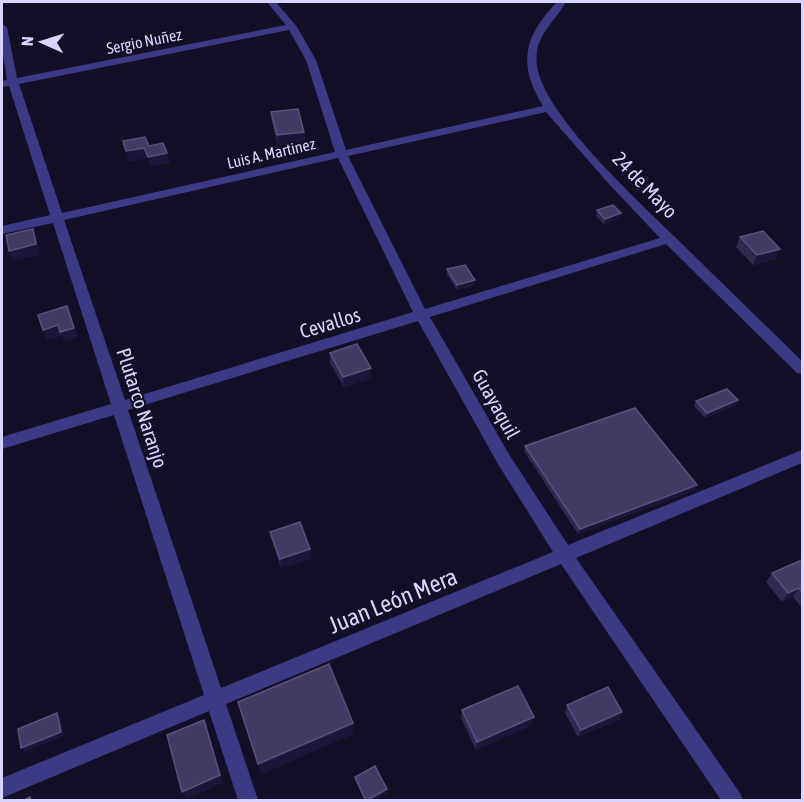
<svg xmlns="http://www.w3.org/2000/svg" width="804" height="802" font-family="'Asap Condensed',sans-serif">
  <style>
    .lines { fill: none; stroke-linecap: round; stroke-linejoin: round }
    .street { fill: #3d3a85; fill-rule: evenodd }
    .wall { fill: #312854 }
    .shaded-wall { fill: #1d163a }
    .building { fill: #433a66; stroke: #5a527e; stroke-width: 1.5 }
    .labels { text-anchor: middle; stroke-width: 4.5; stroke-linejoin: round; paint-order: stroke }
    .far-street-label { font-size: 16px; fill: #d9d4ff; stroke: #130f26 }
    .street-label { font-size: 20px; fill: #d9d4ff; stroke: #130f26 }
    .near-street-label { font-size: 24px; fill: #d9d4ff; stroke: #130f26 }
  </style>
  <rect width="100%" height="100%" fill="#130f26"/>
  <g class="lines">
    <path class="street" d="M267,2H276L297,27L316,60L346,150L543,106C517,64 524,36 557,2H566C554,23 533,37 537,65C542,113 639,202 675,237C717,278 760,320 802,361V374L797,373L666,244L430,317L510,456L568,545L802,450V463L576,558L740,793L743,800H721L561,564L226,704L258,800H238L209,711L2,798V778L204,695L114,415L2,449V437L111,404L53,223L2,234V226L50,215L9,86L2,87V81L7,80L2,49V24L7,27L17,78L286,25ZM289,30L306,60L335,152L62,213L19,84ZM546,112L608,183L660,238L425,309L348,156ZM338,158L413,312L125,400L64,220ZM418,321L498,464L553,552L221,688L128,410Z"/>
  </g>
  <path class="wall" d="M271,112L304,132L305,142L278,145L272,122Z
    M597,210L621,213L620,218L604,224L596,216Z
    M740,237L776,259L753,265L736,247Z
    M447,269L474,285L457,290L447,275Z
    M330,353L371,368V378L344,387L330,363Z
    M696,401L736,405L705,418L694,406Z
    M525,446L695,490L578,534L524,451Z
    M270,532L310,549L311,558L281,568L272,541Z
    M802,560V608L793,597L782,602L766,582L772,573Z
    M567,705L622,712L619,720L578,737L565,713Z
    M462,710L534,717L532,725L476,750L461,718Z
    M355,777L387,789V793L373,801H365L355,780Z"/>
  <path class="shaded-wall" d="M16,2H32L17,4Z
    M217,2H232L218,5Z
    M304,132L305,142L278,145L277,135Z
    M144,148L147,158L129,162L126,151Z
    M167,153L170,163L150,167L148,157Z
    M621,213L620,218L604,224L605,219Z
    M33,229L37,239L40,255L13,261L9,251Z
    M780,249L776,259L753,265L757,255Z
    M475,280L474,285L457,290V285Z
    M67,306L78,338L64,342L62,336L47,340L43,330Z
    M371,368V378L344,387L343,377Z
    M738,400L736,405L705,418L707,413Z
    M697,485L695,490L578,534L580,529Z
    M310,549L311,558L281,568L280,559Z
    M799,588L793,597L782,602L788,593Z
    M622,712L619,720L578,737L581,730Z
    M57,713L60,717L64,736L24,752L21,748Z
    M534,717L532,725L476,750L477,742Z
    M204,720L207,728L223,783L186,799L182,792Z
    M353,723L354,734L262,774L258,764Z
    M387,789V793L373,801H367Z"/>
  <path class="building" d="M298,109L304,132L277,135L271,112Z
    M145,137L149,146L163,143L167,153L148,157L144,148L126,151L123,141Z
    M613,205L621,213L605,219L597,210Z
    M33,229L36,244L9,251L6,235Z
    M763,231L780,249L757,255L740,237Z
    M465,265L475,280L457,285L447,269Z
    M67,306L74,328L60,332L58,325L43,330L38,315Z
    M357,344L371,368L343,377L330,353Z
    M727,389L738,400L707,413L696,401Z
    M635,408L697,485L580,529L525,446Z
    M300,522L310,549L280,559L270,532Z
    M802,560V592L799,588L788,593L772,573Z
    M329,664L353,723L258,764L238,702Z
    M518,686L534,717L477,742L462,710Z
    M608,687L622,712L581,730L567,705Z
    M57,713L61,732L21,748L18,729Z
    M204,720L220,775L182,792L167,735Z
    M375,766L387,789L366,801L355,777Z
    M30,797L31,801H22Z"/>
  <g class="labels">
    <g class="far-street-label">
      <text transform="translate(144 41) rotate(-11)" y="6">Sergio Nuñez</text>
      <text transform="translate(271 153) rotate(-13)" y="6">Luis A. Martinez</text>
    </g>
    <g class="street-label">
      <text transform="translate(645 185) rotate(46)" y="7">24 de Mayo</text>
      <text transform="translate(330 323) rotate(-17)" y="7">Cevallos</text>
      <text transform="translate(496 404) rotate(61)" y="7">Guayaquil</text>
      <text transform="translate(142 408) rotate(72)" y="7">Plutarco Naranjo</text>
    </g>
    <g class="near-street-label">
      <text transform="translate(393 601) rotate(-22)" y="8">Juan León Mera</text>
    </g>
  </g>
  <rect width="804" height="802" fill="none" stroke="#d9d4ff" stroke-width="6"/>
  <g transform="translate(42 42) rotate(273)" stroke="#130f26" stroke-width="4.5" paint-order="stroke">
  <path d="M0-4.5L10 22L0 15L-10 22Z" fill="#d9d4ff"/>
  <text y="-9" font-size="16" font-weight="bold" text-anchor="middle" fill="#d9d4ff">N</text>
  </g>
</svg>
